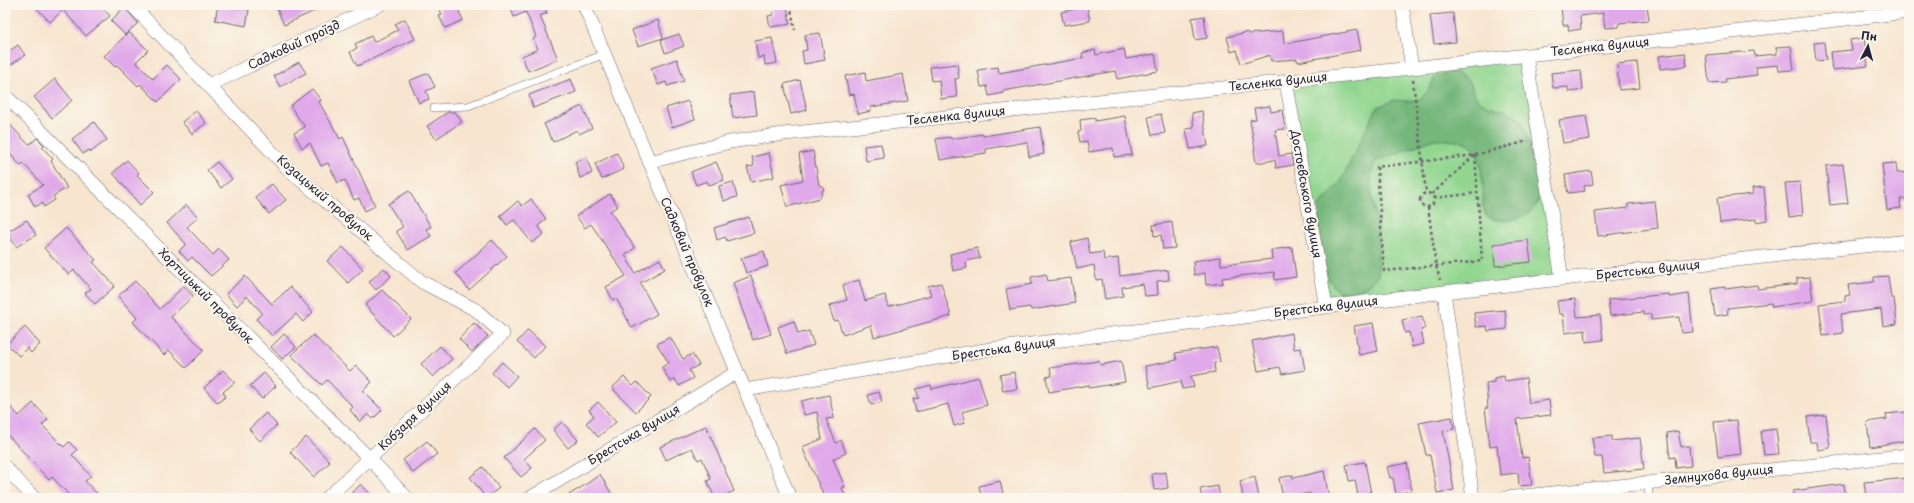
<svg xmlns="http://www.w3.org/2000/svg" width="1914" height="503" font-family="'Playpen Sans',sans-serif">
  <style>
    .green { fill: #91d68f; stroke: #5a7c65 }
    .forest { fill: #74b77a; stroke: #4b6c5a }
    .building { fill: #e0a9ea }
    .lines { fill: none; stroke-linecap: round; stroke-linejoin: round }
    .service-casing { stroke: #6d666f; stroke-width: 8 }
    .minor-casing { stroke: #6d666f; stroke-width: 14 }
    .path { stroke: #6d666f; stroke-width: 2.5; stroke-dasharray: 3 3; stroke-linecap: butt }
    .service { stroke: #fff; stroke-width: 7 }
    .minor { stroke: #fff; stroke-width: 13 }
    .labels { text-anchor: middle; stroke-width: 4; stroke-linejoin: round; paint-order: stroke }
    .street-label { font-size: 12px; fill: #22223b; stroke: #fbf7ec }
  </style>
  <rect width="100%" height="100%" fill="#fbf7ec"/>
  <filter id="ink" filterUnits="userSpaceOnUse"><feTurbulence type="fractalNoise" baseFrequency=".025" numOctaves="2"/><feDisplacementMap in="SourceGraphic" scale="8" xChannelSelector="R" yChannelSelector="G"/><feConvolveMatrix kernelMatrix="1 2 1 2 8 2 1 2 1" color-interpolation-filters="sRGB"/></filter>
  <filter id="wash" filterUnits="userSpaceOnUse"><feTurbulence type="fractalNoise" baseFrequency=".012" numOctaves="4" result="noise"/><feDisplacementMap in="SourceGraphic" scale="16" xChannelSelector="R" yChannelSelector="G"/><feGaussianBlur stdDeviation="0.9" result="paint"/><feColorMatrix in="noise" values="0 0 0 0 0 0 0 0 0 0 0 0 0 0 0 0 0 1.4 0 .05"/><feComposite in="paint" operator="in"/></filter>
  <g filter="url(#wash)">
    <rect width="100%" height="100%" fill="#f7e5cf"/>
    <path class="green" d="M1524,58L1559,277L1328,304L1290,84Z"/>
    <path class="forest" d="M1455,72C1459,74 1463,76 1466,78C1472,83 1473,94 1478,99C1490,112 1513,106 1523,123C1528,133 1540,192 1538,201C1535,211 1527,214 1518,218C1508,222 1495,221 1486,216L1483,206V183L1480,163L1476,151L1466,142L1435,139L1376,161C1365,179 1375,206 1377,225C1378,242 1378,258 1378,275C1366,289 1357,294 1339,292L1329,280L1324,264L1317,216L1320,205L1340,183L1377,107L1394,100L1407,101L1420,99L1428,91L1435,77L1447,73Z"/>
    <g id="blocks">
      <path class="building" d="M34,5H100L110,16L86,36L63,10L50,22Z
        M218,5L249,10L246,26L215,20Z
        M285,5H327L284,25L277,9Z
        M438,5H456L463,20L445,28L439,16L442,15Z
        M510,5H543L547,13L540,16L558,59L528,71L522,56L538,49L533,39L536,37L526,12L514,17Z
        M772,5H787L790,24L770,27L768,16L773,15Z
        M1575,5H1647L1649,20L1619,23V27L1605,28L1603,13L1580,16L1581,29L1569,31L1568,25H1563L1561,7Z
        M124,7L138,23L125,35L111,21Z
        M1087,7L1090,21L1064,25L1061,12Z
        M1453,13L1456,42L1434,44L1430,15Z
        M1204,16L1207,38L1195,40L1192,18Z
        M405,19L415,39L357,66L350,52L357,48L355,44L371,36L374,42L398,30L395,24Z
        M658,20L663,38L638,46L632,30Z
        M1357,30L1361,50L1298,62L1297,59L1271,61L1270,55L1241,64L1237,50L1231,52L1227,37L1247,32L1248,34L1283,31L1284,44Z
        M129,32L148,50L136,62L153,79L167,65L181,79L158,102L140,84L138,86L117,65L115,67L104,56Z
        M820,33L825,60L804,64L802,51L807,50L805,35Z
        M679,34L684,46L665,53L661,40Z
        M772,38L777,63L765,65L764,56L758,58L755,41Z
        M1864,38L1868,66L1832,70L1830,52L1852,50L1850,40Z
        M1824,42L1826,60L1816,61L1814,43Z
        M18,45L25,55L5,69V54Z
        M1791,46L1794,70L1779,71L1778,65L1756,67L1757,75L1725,79L1726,82L1709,83L1706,55L1754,51L1755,56L1777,54L1776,47Z
        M1124,49L1126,59L1155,54L1158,71L1117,79L1115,71L1003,91V93L989,96L987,86L981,87L978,70L998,67L999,73L1083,58L1082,53L1095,50L1096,55Z
        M1685,53L1687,66L1660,69L1659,56Z
        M677,59L684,81L667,86L666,82L658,85L651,68Z
        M299,62L306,73L280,87L274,76Z
        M1637,62L1640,88L1619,90L1617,64Z
        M957,64L959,78L955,79L957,97L941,99L939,80L932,81L930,67Z
        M1581,70L1583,90L1569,92L1568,87L1553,88L1551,73Z
        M865,72L866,81L903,74L908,101L871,107V111L858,114L854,94L849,95L845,76Z
        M428,73L435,87L426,91L429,99L419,103L409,81Z
        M55,79L72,100L52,118L34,97Z
        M571,79L576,92L533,108L529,95Z
        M800,80L807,110L791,114L784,84Z
        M312,89L321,100L319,102L340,139L343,137L375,206L365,211L359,198L354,200L345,180L338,183L328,163L321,166L310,143L302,148L294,133L305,127L290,106Z
        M754,92L757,115L733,118L730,95Z
        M688,101L695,119L672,127L666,108Z
        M582,106L592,128L579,134L577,130L553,142L544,124Z
        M1270,106L1271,112L1282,110L1285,129L1275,130L1279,156L1291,154L1293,165L1276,168L1275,160L1256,163L1254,150L1255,149L1250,120L1256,119L1254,108Z
        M196,111L206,123L192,134L182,122Z
        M1202,111L1208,146L1190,149L1186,129L1194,128L1192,113Z
        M448,112H455L462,122L436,139L427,126Z
        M1161,114L1165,133L1152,135L1148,117Z
        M1125,116L1132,155L1114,157L1113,148L1089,152L1087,141L1080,142L1078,132L1081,131L1080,120L1095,118V121Z
        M1586,116L1590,139L1563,143L1559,120Z
        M5,119L26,142L30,144L37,138L44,145L42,147L53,159L51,161L67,188L53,196L55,200L44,207L42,203L35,207L28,194L43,185L23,163L21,166L10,154L5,158Z
        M94,122L107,140L91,152L89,150L83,154L72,139Z
        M1040,127L1044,154L1029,157L1027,142L986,149V153L940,160L936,139L950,137L951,139L983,134V136Z
        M881,144L884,158L866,161L864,146Z
        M813,151L819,185L824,187L820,198L787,207L781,185L803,180L799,154Z
        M617,153L624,169L602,179L595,164Z
        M769,153L774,177L751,182L747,167L754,166L752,157Z
        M586,157L592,173L580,178L575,162Z
        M127,160L139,173L137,175L154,192L140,205L113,173Z
        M217,162L232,179L221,188L207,170Z
        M716,162L724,180L709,185L707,181L696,185L691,172Z
        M1896,163L1897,173L1909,172V198L1900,199L1901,208L1887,210L1882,164Z
        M1843,164L1848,203L1830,205L1826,166Z
        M1591,171L1593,184L1584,186L1585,191L1568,193L1565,175Z
        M733,182L737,197L723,201L719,186Z
        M1800,182L1803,215L1789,217L1785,183Z
        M272,184L286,200L269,214L255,197Z
        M1764,187L1767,220L1756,222V219L1720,223L1717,198L1753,194L1752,188Z
        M409,191L431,227L426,229L431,236L408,250L396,231L403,227L388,204Z
        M610,194L618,206L610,211L635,248L625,255L635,273L660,259L665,269L640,283L657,314L632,328L616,298L613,300L606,287L626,276L591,224L585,228L576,216Z
        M531,199L546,219L538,226L544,234L532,243L514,220L507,225L500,216L518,201L522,206Z
        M1655,201L1658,228L1598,236L1595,212L1628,208V204Z
        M186,205L198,217L187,227L213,255L219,249L229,260L211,276L192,257L188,261L179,251L186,244L167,223Z
        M749,217L754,233L727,241L725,237L717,240L714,228Z
        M27,220L36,235L16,247L7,232Z
        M1172,222L1175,248L1163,249L1161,235L1154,236L1153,225Z
        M66,228L96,260L93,262L115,286L95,304L85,293L91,289L74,270L69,275L44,248Z
        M1087,238L1090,254L1103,252L1104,260L1118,258L1120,276L1168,270L1169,280L1157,281L1158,295L1145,296L1143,284L1122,287L1123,296L1105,299L1102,279L1096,280L1094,265L1077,269L1071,242Z
        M492,240L507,256L469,290L456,273Z
        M1528,240L1531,262L1495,266L1493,244Z
        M343,247L363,269L348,283L327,261Z
        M1292,247L1296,277L1275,280L1274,272L1222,278L1223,283L1206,285L1205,273L1194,275L1193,261L1220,257L1221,265L1272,259L1271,250Z
        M977,248L980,258L966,261L967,268L953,271L950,254Z
        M764,251L768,266L746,273L741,258Z
        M384,268L391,276L376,290L369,282Z
        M1046,274L1048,281L1071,278L1075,303L1031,310L1030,307L1010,310L1006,289L1032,284L1031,277Z
        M245,276L272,304L290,287L313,312L303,322L296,314L272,336L256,319L262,313L247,296L237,306L226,294Z
        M751,276L771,334L753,340L733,283Z
        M1888,276L1891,298H1894L1897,324L1883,326L1881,309L1841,314L1843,333L1823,336L1819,304L1845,301V296L1850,295L1848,285L1874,282V277Z
        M1810,277L1813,301L1772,307L1771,303L1727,308L1728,314L1715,316L1711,289L1725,287V289L1757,285L1758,289L1797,284V278Z
        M859,280L865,301L885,295L889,307L931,295L928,286L941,283L951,316L874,337L871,325L843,335L838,320L834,321L829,306L847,300L843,285Z
        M135,281L160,309L184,286L193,296L171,317L204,350L186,368L169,350L164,355L133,322L137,318L118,296Z
        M382,290L411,319L393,336L365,305Z
        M1669,294V297L1689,294L1693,332L1681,333L1679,317L1651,320V314L1644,315L1643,312L1610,316L1608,300Z
        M1575,299L1577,317L1600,315L1603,340L1586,342L1585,330L1565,333L1563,314H1559L1557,301Z
        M1505,310L1507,329L1488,331L1487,326L1476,327L1474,313Z
        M1422,316L1425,329L1421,330L1424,344L1412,347L1409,332L1405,333L1402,320Z
        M794,321L798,334L809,331L814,345L787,354L778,327Z
        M474,323L488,336L472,352L459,339Z
        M1373,323L1378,351L1359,355L1354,326Z
        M25,327L40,344L31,353L27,348L19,356L7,344Z
        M528,330L545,346L534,358L517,342Z
        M1292,333L1294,349L1301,348L1305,370L1282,374L1280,367L1258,371L1252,341Z
        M284,334L296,347L282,359L271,347Z
        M313,335L350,371L356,365L372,382L363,391L382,410L373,419L368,414L360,422L350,410L353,407L327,380L322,385L291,355Z
        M670,337L683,359L692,354L699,365L689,370L693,378L679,386L675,379L670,382L662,367L669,363L657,344Z
        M440,346L452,359L433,377L421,364Z
        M1217,347L1220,362L1214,363L1215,372L1191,376L1194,387L1182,389L1181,381L1150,388L1145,366L1177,360L1175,353Z
        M1099,361L1100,365L1121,361L1125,382L1089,388V385L1049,392L1046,377L1052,376L1050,368Z
        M502,362L517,376L507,387L492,373Z
        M223,370L235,382L223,392L226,396L218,403L204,388Z
        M1014,372L1017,389L1003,391L1000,375Z
        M264,373L276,386L262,399L250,386Z
        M1504,376L1505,381L1526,378L1529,403L1549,400L1551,415L1517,419L1522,458L1528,457L1532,485L1519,486L1518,473L1500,475L1497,446L1490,447L1485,408H1488L1486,383L1494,382V378Z
        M624,377L633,386L637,382L651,397L636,412L612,388Z
        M979,377L987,405L962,412L965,423L954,426L948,404L916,412L913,399L919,398L916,389L931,385L932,389Z
        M879,392L882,402L871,405L868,395Z
        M829,395L834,418L826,419L836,443L841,440L846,453L833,459L845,487L842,488L846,498H825L802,447L822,439L817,412L804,415L801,401Z
        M5,401L19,416L33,403L48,419L42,425L64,447L69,442L77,450L72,455L91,476L85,481L101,498H72L52,477L49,480L5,432Z
        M598,402L616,422L598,437L586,423L594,416L589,410Z
        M1906,412L1909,440L1870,447L1867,422L1887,419L1886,414Z
        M266,413L277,425L260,441L249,429Z
        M1826,415L1830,448L1818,450L1817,442H1810L1807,417Z
        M1452,417L1454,429L1443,431L1454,490L1437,493L1430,455H1426L1419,423Z
        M1737,420L1741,454L1718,457L1714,422Z
        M562,422L578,440L568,448L553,430Z
        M706,426L734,491L719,498H715L707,481L711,479L702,458L698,460L692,448L666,460L660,447Z
        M535,429L545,440L524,459L532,468L521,477L504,458Z
        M1776,429L1779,454L1764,455L1761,431Z
        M1678,431L1681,447L1689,446L1691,466L1676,468L1675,457L1670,458L1667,433Z
        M1612,436V441L1640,438L1644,469L1604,473L1602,457H1595L1592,438Z
        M306,437L330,462L314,477L290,452Z
        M427,441L437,454L413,473L403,460Z
        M1365,462L1371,494L1358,496L1355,480L1349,481L1346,465Z
        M1407,463L1412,491L1396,494L1393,478H1390L1387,467Z
        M483,467L499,488L486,498L470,477Z
        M1324,471L1329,498H1311L1310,493L1283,498L1279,478L1293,475V478Z
        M1166,472L1168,488L1154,490L1152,474Z
        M600,474L614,498H564L588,483Z
        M1255,477L1259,498H1243L1240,481Z
        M1909,478V498H1866L1864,482Z
        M1000,481L1004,498H982L979,486Z
        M361,484L374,498H347Z
        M1844,484L1846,498H1793V491Z
        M1218,486L1220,498H1202L1200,489Z"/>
    </g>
  </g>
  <g filter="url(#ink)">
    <use href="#blocks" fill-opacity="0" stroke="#6d666f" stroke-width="1"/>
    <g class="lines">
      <defs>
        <path id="service" d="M434,108L468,106L605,54
          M1648,483L1649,498"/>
        <path id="minor" d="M132,5L291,172L422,282L476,310L503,334L327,498
          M584,5L790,498
          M1402,5L1412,68
          M1526,55L1562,279
          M1286,81L1326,307
          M209,85L379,5
          M5,95L369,458L407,498
          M649,162L730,142L784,134L1412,68L1909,12
          M1444,292L1473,498
          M745,390L991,349L1444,292L1909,241
          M5,467L34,498
          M530,498L737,372
          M1505,498L1909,455"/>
      </defs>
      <use href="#service" class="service-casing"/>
      <use href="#minor" class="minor-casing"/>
      <path class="path" d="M790,5L795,30
        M1413,80L1426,193
        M1475,155L1482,261L1384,271L1377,167L1475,155L1528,141
        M1420 200a7 7 0 1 1 14 0a7 7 0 1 1-14 0Z
        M1432,194L1475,155
        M1434,198L1477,193
        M1428,207L1436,266L1440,280"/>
      <use href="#service" class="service"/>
      <use href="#minor" class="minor"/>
    </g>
  </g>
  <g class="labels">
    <g class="street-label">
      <text transform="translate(294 45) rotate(-25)" y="4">Садковий проїзд</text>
      <text transform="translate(1600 47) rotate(-6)" y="4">Тесленка вулиця</text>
      <text transform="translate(1278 82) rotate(-6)" y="4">Тесленка вулиця</text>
      <text transform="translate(956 116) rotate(-6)" y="4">Тесленка вулиця</text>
      <text transform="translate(1306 194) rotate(80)" y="4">Достоєвського вулиця</text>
      <text transform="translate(325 198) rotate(41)" y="4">Козацький провулок</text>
      <text transform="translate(687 252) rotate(67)" y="4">Садковий провулок</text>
      <text transform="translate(1648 270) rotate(-6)" y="4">Брестська вулиця</text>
      <text transform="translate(206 296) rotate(45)" y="4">Хортицький провулок</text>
      <text transform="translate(1326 307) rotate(-7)" y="4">Брестська вулиця</text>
      <text transform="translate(1004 349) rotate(-8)" y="4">Брестська вулиця</text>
      <text transform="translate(415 416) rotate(-43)" y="4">Кобзаря вулиця</text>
      <text transform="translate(634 435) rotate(-31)" y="4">Брестська вулиця</text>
      <text transform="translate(1719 475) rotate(-6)" y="4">Земнухова вулиця</text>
    </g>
  </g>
  <rect width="1914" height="503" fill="none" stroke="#fbf7ec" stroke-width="20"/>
  <g transform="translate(1868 46) rotate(6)" stroke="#fbf7ec" stroke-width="3" paint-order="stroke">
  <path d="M0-3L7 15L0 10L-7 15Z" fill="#22223b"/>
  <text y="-6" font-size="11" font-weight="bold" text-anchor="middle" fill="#22223b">Пн</text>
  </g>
</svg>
